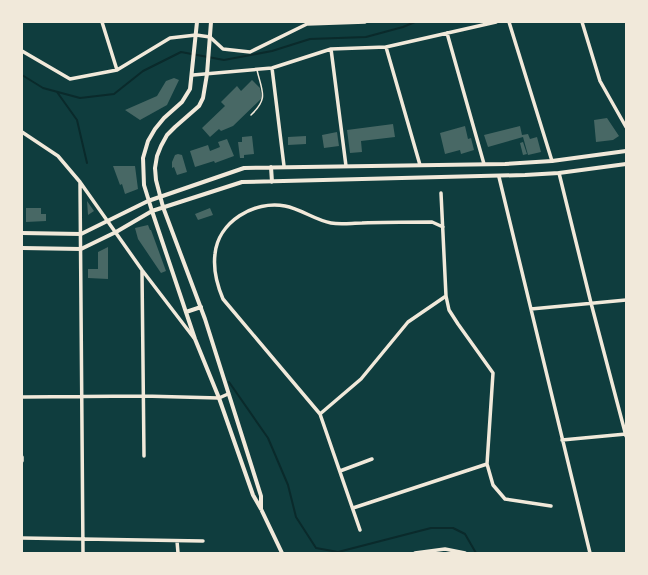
<svg xmlns="http://www.w3.org/2000/svg" width="648" height="575" font-family="Ubuntu,sans-serif">
  <style>
    .lines { fill: none; stroke-linecap: round; stroke-linejoin: round }
    .stream { stroke: #0a2a2b; stroke-width: 2 }
    .building { fill: #486865 }
    .service { stroke: #f1e9da; stroke-width: 1.5 }
    .minor { stroke: #f1e9da; stroke-width: 3.5 }
    .tertiary { stroke: #f1e9da; stroke-width: 4 }
  </style>
  <rect width="100%" height="100%" fill="#0f3d3e"/>
  <g class="lines">
    <path class="stream" d="M22,75L43,88L80,98L114,94L143,71L181,52L224,60L272,51L310,39L366,37L403,27L415,22
      M57,92L77,120L87,163
      M229,382L268,438L288,485L296,517L316,548L338,552L431,528H453L465,534L476,553"/>
  </g>
  <path class="building" d="M174,78L179,80L167,105L140,120L125,110L157,96L166,81Z
    M252,80L260,88L262,98L233,126L221,131L219,129L210,137L202,128L225,106L221,102L237,86L241,91Z
    M607,118L619,136L613,140L596,142L594,120Z
    M393,124L395,137L361,141L362,152L350,153L347,130Z
    M465,126L468,139L471,138L474,150L461,154L460,150L445,154L440,133Z
    M520,126L522,135L528,134L530,139L537,137L541,152L528,155L523,137L488,147L484,135Z
    M337,132L339,146L324,148L322,135Z
    M252,136L254,154L244,155V158H240L238,142H242V137Z
    M306,136V144L288,145V137Z
    M227,139L234,156L215,163L214,161L195,167L190,151L208,145L210,151L220,147L218,142Z
    M523,142L527,154L523,155L520,143Z
    M178,154L182,155L187,172L177,175L174,167L172,168V162L175,155Z
    M113,166H135L138,189L125,194L122,184L120,185Z
    M87,201L94,211L88,215Z
    M26,208H41V214H46V221L26,222Z
    M210,208L213,215L198,220L195,214Z
    M148,225L150,230H151L166,271L161,273L138,239L135,228Z
    M108,247V279L88,278V269H98V252Z"/>
  <g class="lines">
    <path class="service" d="M251,115C269,98 262,92 257,70"/>
    <path class="minor" d="M102,22L117,70
      M509,22L552,161
      M582,22L600,81L626,127
      M447,33L484,164
      M386,47L420,165
      M331,49L346,166
      M22,51L70,79L117,70L170,38L196,35L210,37L223,49L250,52L307,24L365,22
      M272,68L284,166
      M193,75L272,68L331,49L386,47L496,22
      M22,132L58,156L80,182L142,270L194,338
      M559,173L591,303L626,436
      M499,177L590,553
      M80,182L83,553
      M441,193L446,296L449,310L458,324L493,373L487,464L493,485L505,499L551,506
      M142,271L144,456
      M531,309L626,300
      M22,397L143,396L219,398L228,394
      M320,414L361,379L408,322L446,296
      M562,440L626,434
      M22,457V461
      M340,471L372,459
      M353,508L487,464
      M360,530L320,414L223,299C217,285 213,270 215,254C218,222 254,200 285,206C301,209 315,220 331,223C341,225 352,223 362,223C385,222 409,222 432,222L443,227
      M22,538L203,541
      M177,541L178,553
      M415,553L445,549L465,553"/>
    <path class="tertiary" d="M197,22L190,89L182,102L164,118L155,129L148,141L143,158L144,185L152,211L195,339L219,398L253,495L261,509L282,553
      M211,22L207,74L203,98L199,106L175,127L167,135L161,146L157,156L155,168L156,180L163,207L205,319L261,496V509
      M271,167L272,182
      M22,233L81,234L148,201L244,168L505,164L552,161L626,151
      M22,248L81,249L116,232L152,211L242,182L525,175L559,173L626,164
      M186,312L201,307"/>
  </g>
  <rect width="648" height="575" fill="none" stroke="#f1e9da" stroke-width="46"/>
</svg>
